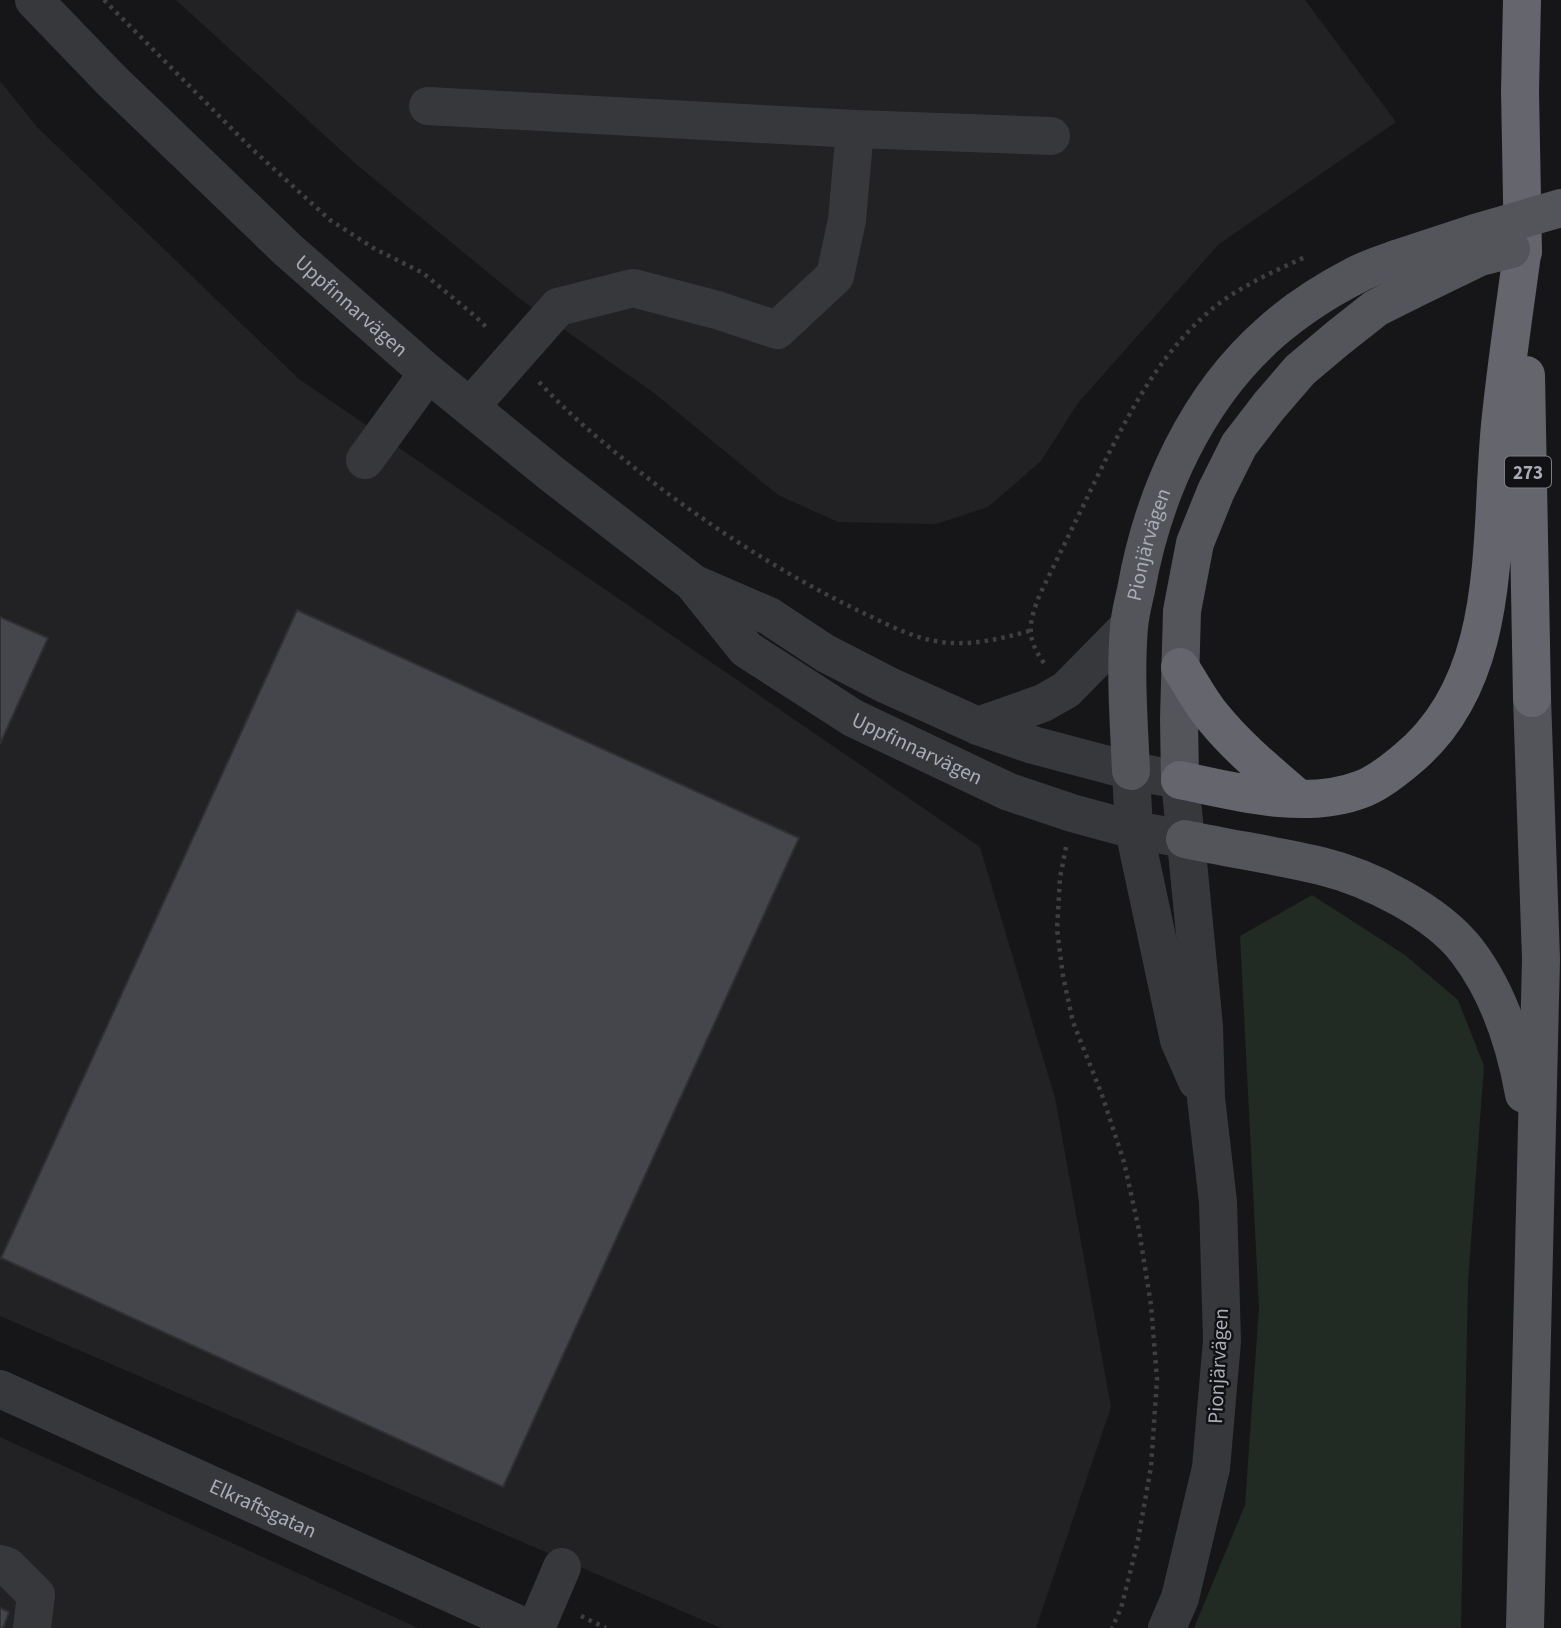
<svg xmlns="http://www.w3.org/2000/svg" width="1561" height="1628" font-family="'Source Sans 3',sans-serif">
  <style>
    .built { fill: #222225 }
    .green { fill: #222a24 }
    .building { fill: #45464b; stroke: #303034; stroke-width: 2 }
    .lines { fill: none; stroke-linecap: round; stroke-linejoin: round }
    .path { stroke: #3d3f43; stroke-width: 4.5; stroke-dasharray: 3.5 5; stroke-linecap: butt }
    .minor { stroke: #37383c; stroke-width: 38 }
    .major { stroke: #54555b; stroke-width: 38 }
    .highway { stroke: #64656d; stroke-width: 38 }
    .major-bridge { stroke: #54555b; stroke-width: 38 }
    .labels { text-anchor: middle; stroke-width: 5; stroke-linejoin: round; paint-order: stroke }
    .shield { fill: #111113; stroke: #7b7e86; stroke-width: 2 }
    .shield-label { font-size: 19px; font-weight: bold; fill: #a9acb7 }
    .street-label { font-size: 21px; fill: #a9acb7; stroke: #111113 }
  </style>
  <rect width="100%" height="100%" fill="#161618"/>
  <path class="built" d="M176,0H1305L1396,122L1219,244L1078,403L1041,461L988,507L936,524L838,522L778,495L654,393L519,298L357,165Z
    M0,81L38,128L299,379L980,847L1055,1098L1111,1407L1036,1628H721L0,1316Z
    M0,1437L418,1628H0Z"/>
  <path class="green" d="M1312,895L1405,955L1458,1000L1484,1066L1468,1282L1461,1628H1194L1245,1505L1259,1308L1240,936Z"/>
  <path class="building" d="M297,610L799,838L503,1487L1,1258Z
    M0,617L48,638L0,744Z
    M0,1608L9,1612L3,1628H0Z"/>
  <g class="lines">
    <path class="path" d="M104,0L251,148L330,220L375,249L423,273L475,316L489,330
      M539,382C577,423 619,456 663,490C725,536 788,576 857,610C883,622 911,638 941,642C971,646 1000,639 1029,631
      M1044,663C1025,637 1029,622 1040,594C1059,555 1078,517 1096,479C1128,415 1157,356 1212,309C1240,286 1273,272 1305,257
      M1066,847L1060,878L1057,929L1063,976L1073,1022L1102,1095L1124,1162L1139,1230L1151,1305L1157,1379L1151,1467L1137,1545L1121,1608L1112,1628
      M581,1616L606,1628"/>
    <g class="minor">
      <path id="s1" d="M34,0L111,80L288,250L428,373L552,474L693,583L746,649L853,718L1009,792L1072,813L1134,830L1185,839"/>
      <path d="M428,106L855,129L847,220L835,276L777,330L717,310L633,288L558,307L470,407"/>
      <path d="M855,129L1051,136"/>
      <path d="M365,460L428,373"/>
      <path d="M697,585L769,616L825,653L887,685L978,726L1033,745L1131,771L1180,780L1204,1026L1206,1098L1218,1202L1222,1341L1211,1468L1180,1598L1167,1628"/>
      <path d="M978,726L1043,703L1066,690L1129,626"/>
      <path d="M1131,771L1134,830L1179,1040L1197,1081"/>
      <path id="s2" d="M0,1389L527,1628"/>
      <path d="M0,1564L7,1566L36,1595L32,1628"/>
      <path d="M536,1628L562,1567"/>
    </g>
    <g class="major">
      <path id="s3" d="M1131,771C1129,724 1125,675 1129,627C1130,615 1133,603 1136,590C1153,494 1196,397 1272,331C1297,309 1327,290 1356,275C1369,268 1383,264 1396,259"/>
      <path d="M1180,780L1179,719L1182,611L1195,543L1216,491L1239,445L1269,406L1300,370L1338,338L1376,308L1410,291"/>
      <path d="M1185,839C1230,849 1276,855 1321,866C1370,878 1436,911 1467,951C1499,993 1515,1043 1524,1094"/>
      <path d="M1525,1628L1541,959L1532,698"/>
    </g>
    <path class="highway" d="M1522,0L1520,91L1523,252
      M1526,375L1532,698
      M1180,667C1191,683 1200,702 1213,717C1238,748 1269,773 1299,799
      M1180,780C1236,792 1306,811 1362,789C1378,783 1393,771 1406,760C1505,680 1489,538 1500,425C1506,365 1515,306 1523,247"/>
    <path class="major-bridge" d="M1396,259L1475,233L1561,208
      M1410,291L1480,257L1511,249"/>
  </g>
  <g class="labels">
    <rect class="shield" x="1505" y="456.5" width="46" height="31" rx="5"/>
    <g class="shield-label">
      <text x="1528" y="479">273</text>
    </g>
    <g class="street-label">
      <text dy="7" stroke="none"><textPath href="#s1" startOffset="441">Uppfinnarvägen</textPath></text>
      <text dy="7" stroke="none"><textPath href="#s3" startOffset="229">Pionjärvägen</textPath></text>
      <text dy="7" stroke="none"><textPath href="#s1" startOffset="1164">Uppfinnarvägen</textPath></text>
      <text transform="translate(1218 1366) rotate(-87)" y="7">Pionjärvägen</text>
      <text dy="7" stroke="none"><textPath href="#s2" startOffset="289">Elkraftsgatan</textPath></text>
    </g>
  </g>
</svg>
